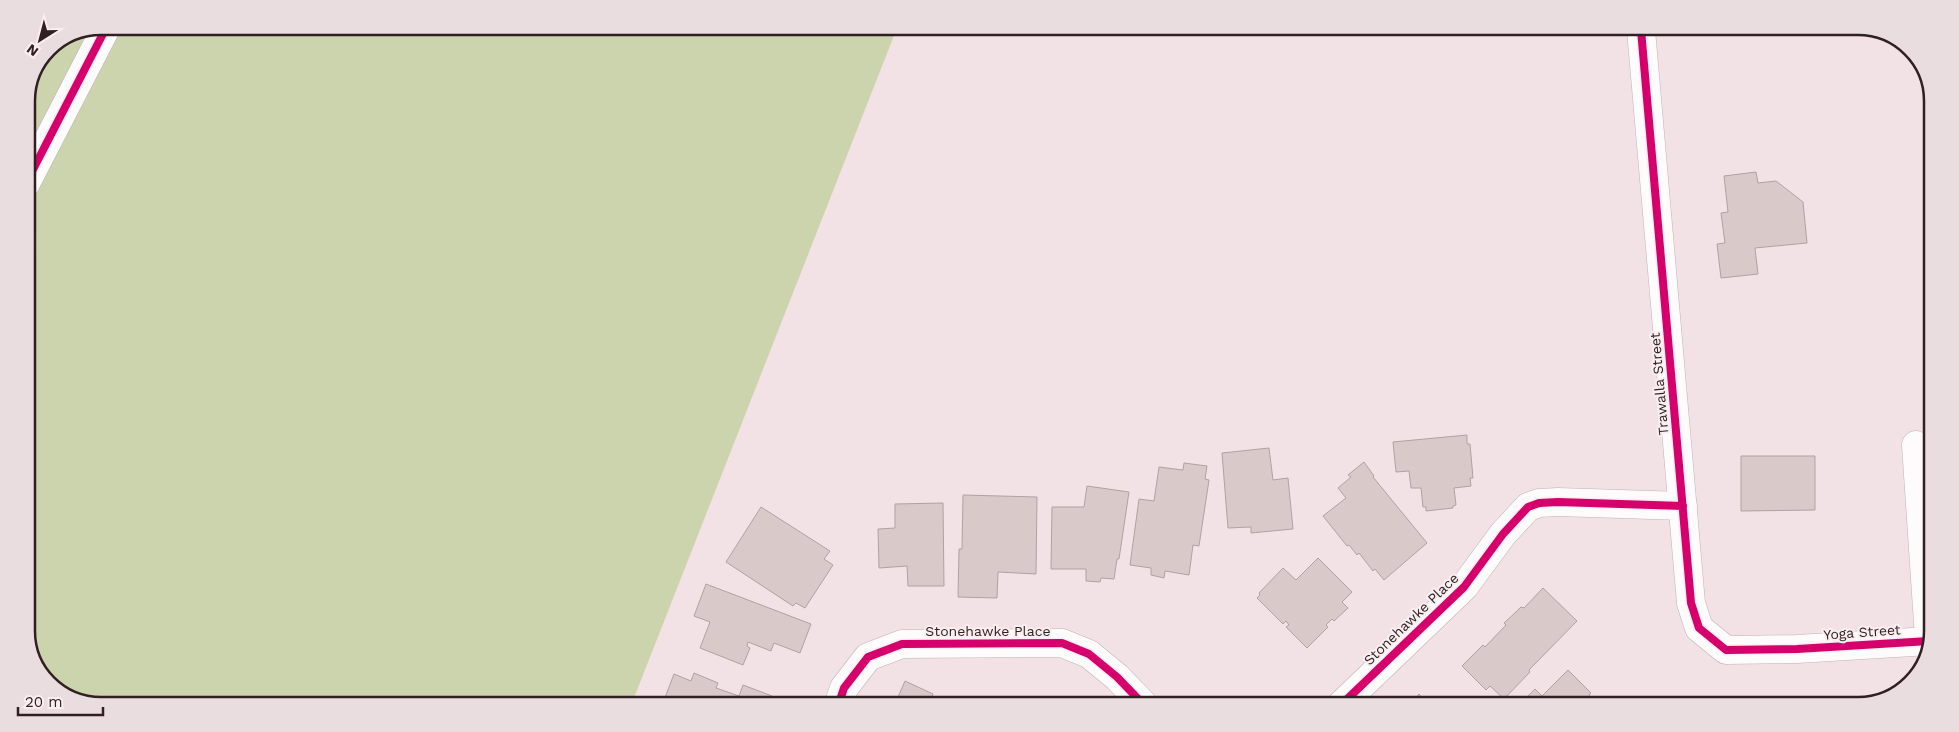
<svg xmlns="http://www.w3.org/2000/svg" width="1959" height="732" font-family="'Work Sans',sans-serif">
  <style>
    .green { fill: #ccd4ad }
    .building { fill: #d9c9c9; stroke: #b1a1a2 }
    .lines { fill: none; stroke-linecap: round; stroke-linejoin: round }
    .minor-casing { stroke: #c1b1b4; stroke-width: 29 }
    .minor { stroke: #fdfbfb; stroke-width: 28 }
    .cycleway-casing { stroke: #f9eef0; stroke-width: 11 }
    .cycleway { stroke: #d6006c; stroke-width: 8 }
    .labels { text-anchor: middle; stroke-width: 4; stroke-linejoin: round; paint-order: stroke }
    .street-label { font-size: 14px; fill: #311f22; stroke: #f9eef0 }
    .rim { fill: none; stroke: #311f22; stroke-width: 2.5 }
  </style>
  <rect width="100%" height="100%" fill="#f3e2e5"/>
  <path class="green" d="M101,26L897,28L632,703L77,702L42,677L26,636V97L48,48Z"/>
  <path class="building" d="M1756,172L1758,183L1776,181L1803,202L1807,243L1755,248L1758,274L1721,278L1717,244L1725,243L1721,213L1728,212L1724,176Z
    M1467,435V444H1470L1473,478H1470L1471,486L1454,488L1456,505L1453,506V508L1426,511V507H1423L1421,488H1411L1409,471L1396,472L1393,442Z
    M1269,448L1273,480L1288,478L1293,529L1251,533V527L1228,528L1222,453Z
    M1741,456H1815V510L1741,511Z
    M1364,462L1374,476L1373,477L1427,543L1384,580L1375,569L1373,571L1359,553L1357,555L1349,545L1347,546L1323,516L1346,498L1338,488L1351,477L1348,475Z
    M1184,463L1207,466L1205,479L1209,480L1199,546L1193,545L1189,575L1165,571L1164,578L1151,575V568L1130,565L1139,499L1154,501L1159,467L1183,470Z
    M1087,486L1129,492L1119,559H1117L1114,579L1101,578L1100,582L1086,581V569H1051L1052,507H1084Z
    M963,495L1037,497L1036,574L998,572L997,598L958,597L959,549H962Z
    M943,503L944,586H908L907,566L879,568L878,529L895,528V504Z
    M761,507L830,551L824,559L833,565L805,608L796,603L793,606L726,562Z
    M1318,558L1352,592L1342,602L1348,608L1334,621L1332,619L1326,625L1328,627L1307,648L1286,627L1289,625L1286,621L1283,624L1257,598L1260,595L1259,593L1283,568L1296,580Z
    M706,584L811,624L800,653L774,643L771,651L748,642L747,646L750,648L743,665L700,648L710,622L694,616Z
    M1543,588L1577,621L1529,670L1530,672L1504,699L1490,686L1486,690L1462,666L1483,645L1485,647L1506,625L1504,623L1517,611L1521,607L1524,608Z
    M1568,670L1591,693L1589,695L1598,705H1519L1535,689L1542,696Z
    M694,673L718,683L716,688L739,696L743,685L772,696L769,703H663L674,674L691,681Z
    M905,681L933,694L931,701L937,704H895Z
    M1419,694L1429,705H1409Z
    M1067,697L1076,704H1061Z"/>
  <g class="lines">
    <defs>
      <path id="minor" d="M1641,30L1691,603L1699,628L1726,650L1797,649L1929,641
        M26,183L107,26
        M1916,445L1929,638
        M839,703L844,688L868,657L902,644L1062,643L1089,654L1117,677L1143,704
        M1341,705L1464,587L1503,534L1528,507L1539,503L1558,502L1683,506"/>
    </defs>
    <use href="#minor" class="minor-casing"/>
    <use href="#minor" class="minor"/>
    <defs>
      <path id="cycleway" d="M1641,30L1691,603L1699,628L1726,650L1797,649L1929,641
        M26,183L107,26
        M839,703L844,688L868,657L902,644L1062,643L1089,654L1117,677L1143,704
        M1341,705L1464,587L1503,534L1528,507L1539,503L1558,502L1683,506"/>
    </defs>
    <use href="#cycleway" class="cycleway-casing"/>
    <use href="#cycleway" class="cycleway"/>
  </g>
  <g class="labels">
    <g class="street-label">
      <text transform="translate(1659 384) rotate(-95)" y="5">Trawalla Street</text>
      <text transform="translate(1411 619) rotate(-44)" y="5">Stonehawke Place</text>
      <text x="988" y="636">Stonehawke Place</text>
      <text transform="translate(1862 632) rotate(-4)" y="5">Yoga Street</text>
    </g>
  </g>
  <path d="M0 0H1959V732H0ZM101 35H1858A66 66 0 0 1 1924 101V631A66 66 0 0 1 1858 697H101A66 66 0 0 1 35 631V101A66 66 0 0 1 101 35Z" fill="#e9dde0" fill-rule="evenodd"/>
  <path class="rim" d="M101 35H1858A66 66 0 0 1 1924 101V631A66 66 0 0 1 1858 697H101A66 66 0 0 1 35 631V101A66 66 0 0 1 101 35Z"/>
  <g transform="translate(40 40) rotate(216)" stroke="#f9eef0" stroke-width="4" paint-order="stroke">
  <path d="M0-4L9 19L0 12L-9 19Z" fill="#311f22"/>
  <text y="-8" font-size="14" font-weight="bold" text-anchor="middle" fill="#311f22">N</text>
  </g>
  <path d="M18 707v8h85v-8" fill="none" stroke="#311f22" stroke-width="2.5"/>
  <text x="25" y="707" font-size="15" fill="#311f22" stroke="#f9eef0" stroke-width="4" paint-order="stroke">20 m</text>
</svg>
